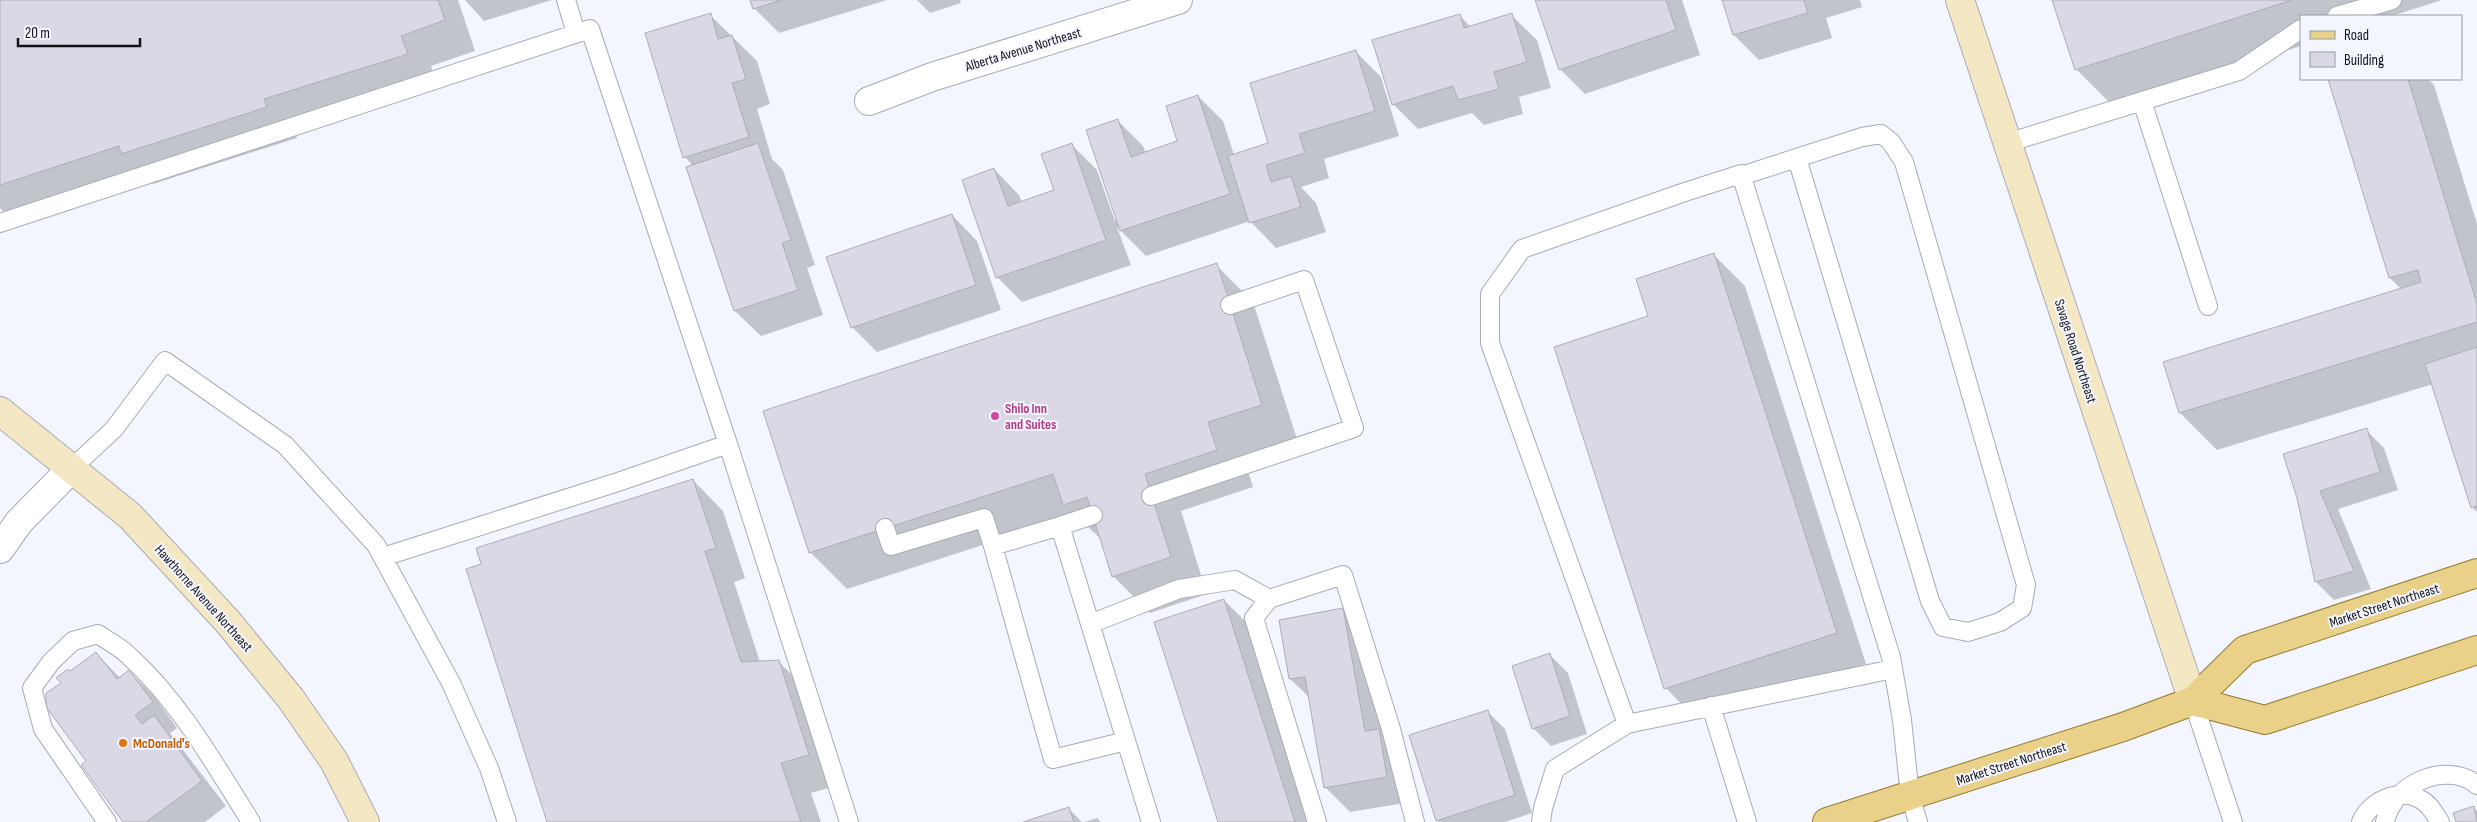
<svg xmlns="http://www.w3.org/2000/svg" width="2477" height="822" font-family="'Sofia Sans Condensed',sans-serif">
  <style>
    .shadow { fill: #0003 }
    .building { fill: #dad8e4; stroke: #aeacb7 }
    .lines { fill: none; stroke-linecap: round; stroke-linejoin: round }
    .lane-casing { stroke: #a8abb6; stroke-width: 20 }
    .street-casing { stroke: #a8abb6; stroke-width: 30 }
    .secondary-casing { stroke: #a8abb6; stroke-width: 30 }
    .primary-casing { stroke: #957b2e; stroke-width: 30 }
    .lane { stroke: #fff; stroke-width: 18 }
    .street { stroke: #fff; stroke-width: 28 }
    .secondary { stroke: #f4e8c4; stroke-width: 28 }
    .primary { stroke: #e9d189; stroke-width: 28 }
    .hotel-dot { fill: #d1479c; stroke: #f3f5ff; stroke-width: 2 }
    .food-dot { fill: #e8710a; stroke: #f3f5ff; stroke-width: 2 }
    .labels { text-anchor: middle; stroke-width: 4; stroke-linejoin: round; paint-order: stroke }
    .street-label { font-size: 14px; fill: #131418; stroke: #f3f5ff }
    .hotel-label { font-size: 14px; font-weight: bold; fill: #b23c85; stroke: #f3f5ff; text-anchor: start }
    .food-label { font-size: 14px; font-weight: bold; fill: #c56008; stroke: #f3f5ff; text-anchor: start }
  </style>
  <rect width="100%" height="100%" fill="#f3f5ff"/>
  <path class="shadow" d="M0,0H458L475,51L431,66L437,84L294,129L297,138L153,184L146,177L12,221L0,208Z
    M465,0H552L484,21Z
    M752,0H887L779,33L754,8Z
    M917,0H960L961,3L930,13Z
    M1536,0H1682L1700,55L1585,94L1560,69Z
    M1724,0H1860L1862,7L1826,18L1832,38L1759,60L1734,35Z
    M2054,0H2442L2392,16H2301V46L2113,106L2076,69Z
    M710,15L757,61L770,104L757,109L772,159L783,170L815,265L807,268L823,315L761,336L735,311L693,166L685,157Z
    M1459,15L1471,27L1511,15L1537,40L1551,88L1519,97L1523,114L1484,125L1472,113L1418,129L1393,104Z
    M1356,52L1381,77L1399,136L1324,159L1329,178L1301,187L1316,203L1326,232L1276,248L1250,221L1146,256L1117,227L1131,265L1022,302L997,277L994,169L1019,195L1022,202L1055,191L1072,145L1097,170L1115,221L1117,220L1118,121L1143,146L1146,153L1179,142L1198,96L1223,121L1234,155L1270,144Z
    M2329,79H2428L2434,85L2477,224V512L2472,507L2433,384L2217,450L2180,413L2402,290L2390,278Z
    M952,215L977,241L1001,310L877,352L852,327Z
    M1714,255L1745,286L1866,664L1696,719L1666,688L1650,317Z
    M1216,265L1253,302L1298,442L1244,459L1253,487L1181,511L1207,594L1150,613L1113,576L1102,540L1075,515L847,589L810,552Z
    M2366,430L2384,448L2398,490L2338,509L2371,589L2334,600L2316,582L2298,498Z
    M693,480L723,511L745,578L734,582L760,662L778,661L809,692L839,785L811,793L821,822H549Z
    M1224,600L1249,625L1312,822H1219Z
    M1343,610L1368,635L1411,802L1350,812L1325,787L1310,698L1290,679L1280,621Z
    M96,653L120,678L129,671L154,696L177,728L170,733L226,806L205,822H125L88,761L62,683L70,673Z
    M1550,655L1568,673L1587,734L1551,746L1533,728Z
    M1487,711L1505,729L1532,813L1505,822H1439L1437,820Z
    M1068,808L1082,822H1027Z
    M2474,808L2477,811V822H2457Z
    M1097,818L1101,822H1084Z"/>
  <path class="building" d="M0,0H438L445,20L401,36L408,54L264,99L267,107L121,154L119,146L0,185Z
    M750,0H781L753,9Z
    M1535,0H1666L1676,30L1559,70Z
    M1722,0H1804L1808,13L1733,35Z
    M2052,0H2292L2075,70Z
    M711,13L718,39L732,35L746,79L732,83L749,137L683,158L645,33Z
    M1512,13L1527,62L1494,72L1499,89L1458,100L1453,86L1392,105L1372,40L1460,14L1464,28Z
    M1356,50L1375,111L1299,134L1305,153L1266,165L1271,182L1291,176L1301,207L1249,223L1228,156L1268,143L1250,83Z
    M2328,79H2408L2477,304V322L2179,413L2163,362L2421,282L2418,270L2389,278Z
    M1198,95L1230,194L1120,231L1086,130L1118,119L1131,157L1177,141L1166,106Z
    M758,143L791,240L782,243L798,290L734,311L686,167Z
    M1072,143L1106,240L996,278L962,180L994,168L1008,206L1054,190L1041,154Z
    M952,214L976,285L851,328L826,257Z
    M1714,253L1837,633L1664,689L1554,347L1648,316L1636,279Z
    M1217,263L1262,405L1208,422L1217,450L1145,474L1171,557L1112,577L1087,497L1063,505L1053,474L809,553L763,411Z
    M2477,347V506L2471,508L2425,364Z
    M2367,428L2380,472L2320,491L2354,571L2315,582L2297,498L2283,454Z
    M693,479L716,548L705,551L741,662L779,660L809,755L781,763L801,822H547L466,569L481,564L476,548Z
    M1224,599L1295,822H1218L1154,622Z
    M1343,608L1365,731L1379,729L1387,777L1324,788L1305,677L1289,679L1279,620Z
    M96,652L117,679L129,670L153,702L135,715L142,724L154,715L202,781L146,822H123L81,765L86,761L46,707V693L61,683L56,678L68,669L70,671Z
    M1550,653L1570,716L1532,729L1512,666Z
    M1488,710L1515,795L1436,821L1409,735Z
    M2474,806L2477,822H2456L2453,813Z
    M1069,807L1074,822H1023Z"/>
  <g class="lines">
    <defs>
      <path id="lane" d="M566,0L576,33
        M2337,16L2392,0
        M2142,101L2208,306
        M2007,143L2239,71L2301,29
        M1741,176L1862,137L1881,134L1891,142L1904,162L2026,585L2022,608L2000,622L1968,632L1943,627L1930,601L1797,158
        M0,223L590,29L728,444L618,482L383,557
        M728,444L849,822
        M70,470L114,429L165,361L285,445L376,545L451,683L489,768L507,822
        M1151,496L1354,428L1304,280L1230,305
        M1060,526L1093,515
        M885,528L891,546L984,518L993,546
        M1090,624L1179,589L1235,580L1269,599
        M2193,701L2233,822
        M1711,706L1747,822
        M1627,724L1893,669
        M1126,741L1053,759L993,546L1060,526C1090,625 1121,723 1151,822
        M107,822L43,729L32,688L51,662L73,641L98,634C108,641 120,647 129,656C180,702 215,765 251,822
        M1317,822L1254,618L1269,599L1343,575L1391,729L1415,822
        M1541,822L1543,808L1555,769L1627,724L1490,343V294L1522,249L1685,192L1741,174L1891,657L1902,720L1910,796L1918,822
        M2361,822C2369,802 2399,787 2420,799C2430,804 2434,813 2440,822
        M2385,822C2392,784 2446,760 2477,785"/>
      <path id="street" d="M869,101L932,77L1178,0
        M0,549L19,522L70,470"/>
      <path id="secondary" d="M1960,0L2193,701
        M0,411L130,516L228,622L291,699L334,761L365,822"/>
      <path id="primary" d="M2193,701L2265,720L2477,650
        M1827,822L2123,727L2193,701L2245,650L2477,573"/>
    </defs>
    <use href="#lane" class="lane-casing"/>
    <use href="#street" class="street-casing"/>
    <use href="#secondary" class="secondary-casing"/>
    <use href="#primary" class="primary-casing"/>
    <use href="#lane" class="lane"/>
    <use href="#street" class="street"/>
    <use href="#secondary" class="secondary"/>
    <use href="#primary" class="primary"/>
  </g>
  <circle class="hotel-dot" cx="995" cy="416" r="5"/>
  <circle class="food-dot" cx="123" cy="743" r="5"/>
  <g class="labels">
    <g class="street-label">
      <text transform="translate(1023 49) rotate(-17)" y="5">Alberta Avenue Northeast</text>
      <text transform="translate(2076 351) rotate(72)" y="5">Savage Road Northeast</text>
      <text transform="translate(204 598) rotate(48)" y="5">Hawthorne Avenue Northeast</text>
      <text transform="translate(2384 605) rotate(-18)" y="5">Market Street Northeast</text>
      <text transform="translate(2011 763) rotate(-18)" y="5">Market Street Northeast</text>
    </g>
    <g class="hotel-label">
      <text x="1005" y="413">Shilo Inn<tspan x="1005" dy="16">and Suites</tspan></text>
    </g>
    <g class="food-label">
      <text x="133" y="748">McDonald's</text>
    </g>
  </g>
  <rect x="2300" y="15" width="162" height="65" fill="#f3f5ff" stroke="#999ba3"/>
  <rect x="2310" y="31" width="25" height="8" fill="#e9d189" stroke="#999ba3"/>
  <text x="2344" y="40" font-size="15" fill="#131418">Road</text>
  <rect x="2310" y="52" width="25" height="15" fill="#dad8e4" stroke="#999ba3"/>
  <text x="2344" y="65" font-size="15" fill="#131418">Building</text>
  <path d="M18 38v8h122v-8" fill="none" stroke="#131418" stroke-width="2.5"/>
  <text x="25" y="38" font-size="15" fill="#131418" stroke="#f3f5ff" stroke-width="4" paint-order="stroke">20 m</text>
</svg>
